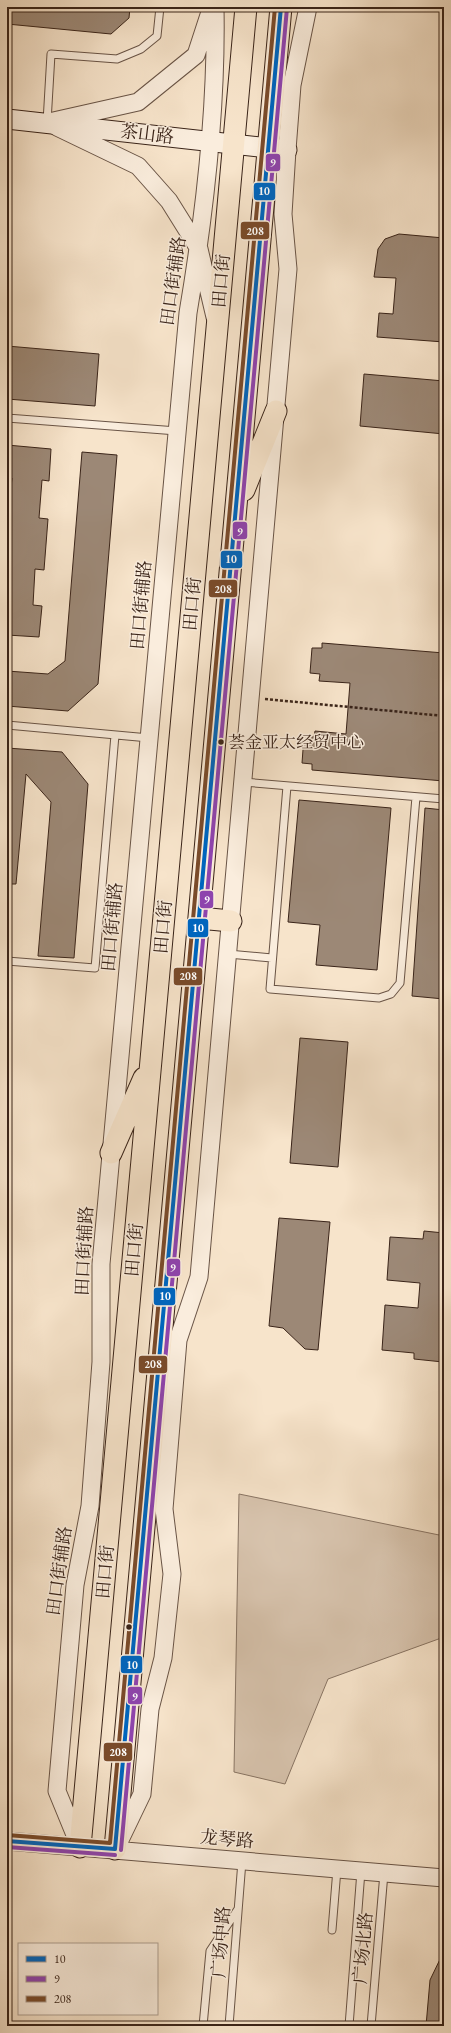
<svg xmlns="http://www.w3.org/2000/svg" width="451" height="2033" font-family="'EB Garamond','Noto Serif SC',serif">
  <style>
    .green { fill: #d7c3ad; stroke: #887463 }
    .building { fill: #9c8876; stroke: #3a2419 }
    .lines { fill: none; stroke-linecap: round; stroke-linejoin: round }
    .service-casing { stroke: #695446; stroke-width: 9 }
    .tertiary-casing { stroke: #695446; stroke-width: 19 }
    .secondary-casing { stroke: #3a2419; stroke-width: 21 }
    .primary-casing { stroke: #3a2419; stroke-width: 23 }
    .path { stroke: #3a2419; stroke-width: 2.5; stroke-dasharray: 3 2; stroke-linecap: butt }
    .service { stroke: #faeddd; stroke-width: 7 }
    .tertiary { stroke: #faeddd; stroke-width: 17 }
    .secondary { stroke: #faeddd; stroke-width: 19 }
    .primary { stroke: #f7e4cb; stroke-width: 21 }
    .bus-1-casing { stroke: #faeddd; stroke-width: 7 }
    .bus-2-casing { stroke: #faeddd; stroke-width: 7 }
    .bus-3-casing { stroke: #faeddd; stroke-width: 7 }
    .bus-1 { stroke: #0065bd; stroke-width: 4 }
    .bus-2 { stroke: #8e44ad; stroke-width: 4 }
    .bus-3 { stroke: #7a4b2a; stroke-width: 4 }
    .bus-dot { fill: #3a2419; stroke: #faeddd; stroke-width: 1.5 }
    .labels { text-anchor: middle; stroke-width: 3; stroke-linejoin: round; paint-order: stroke }
    .bus-label { font-size: 17px; fill: #3a2419; stroke: #faeddd; text-anchor: start }
    .street-label { font-size: 18px; fill: #3a2419; stroke: #faeddd }
    .line-badge { stroke: #faeddd; stroke-width: 1.5 }
    .badge-label { font-size: 11px; text-anchor: middle; font-weight: bold; fill: #fff }
  </style>
  <rect width="100%" height="100%" fill="#f7e4cb"/>
  <filter id="stains"><feTurbulence type="fractalNoise" baseFrequency=".005" numOctaves="4"/><feColorMatrix values="0 0 0 0 .2 0 0 0 0 .09 0 0 0 0 .02 0 0 0 .5 -.17"/></filter>
  <radialGradient id="worn" r=".72"><stop offset=".6" stop-color="#630" stop-opacity="0"/><stop offset="1" stop-color="#630" stop-opacity=".3"/></radialGradient>
  <path class="green" d="M239,1494L444,1536V1637L328,1679L285,1784L234,1772Z"/>
  <path class="building" d="M7,7H130L129,18L111,34L7,24Z
    M399,234L444,238V342L377,337L379,313L393,314L396,278L374,277L378,249L385,239Z
    M7,346L99,354L95,406L7,399Z
    M364,374L444,381V434L360,426Z
    M7,445L51,449L49,481L42,480L39,518L48,519L44,570L35,569L33,605L42,606L39,637L7,635V525L12,478H7Z
    M82,452L117,455L98,684L68,711L7,706V671L48,674L65,661Z
    M322,643L444,653V781L312,770V764L302,763L304,736L314,737L315,731L346,734L350,683L319,681L320,674L310,673L312,648H322Z
    M7,748L62,752L88,784L74,958L38,956L51,802L26,774L16,884H7Z
    M299,800L391,808L377,970L316,965L320,925L288,922Z
    M425,808L444,810V999L412,996Z
    M300,1038L348,1042L338,1167L290,1163Z
    M279,1218L330,1222L318,1350L305,1349L283,1328L269,1326Z
    M424,1231L444,1233L443,1362L414,1359V1353L382,1350L385,1305L418,1308L420,1283L387,1280L390,1237L423,1239Z
    M444,1951V2026H426L430,1980Z"/>
  <g class="lines">
    <defs>
      <path id="service" d="M47,122L51,54L117,59L141,49L157,36L160,7
        M7,418L177,431
        M7,725L149,738
        M243,782L444,799
        M287,786L270,989L379,998L391,994L400,983L416,797
        M228,954L272,958
        M7,961L95,968L115,735
        M332,1930L337,1869
        M203,2026L210,1951L238,1909
        M229,2026L242,1861
        M349,2026L361,1871
        M371,2026L384,1873"/>
      <path id="tertiary" d="M49,122L138,102L196,55L211,9
        M57,127L138,166L169,201L199,249L215,317
        M7,1841L444,1878
        M118,1844L142,1794L150,1709L163,1658L172,1574L164,1509L178,1340L199,1277L288,269L283,214L287,150L292,85L308,7
        M80,1847L57,1791L75,1585L90,1506L101,1362V1264L188,313C205,212 217,110 215,7"/>
      <path id="secondary" d="M7,119L287,150"/>
      <path id="primary" d="M244,490L276,411
        M199,918L231,921
        M111,1153L144,1078
        M80,1847L246,7
        M115,1849L281,7"/>
    </defs>
    <use href="#service" class="service-casing"/>
    <use href="#tertiary" class="tertiary-casing"/>
    <use href="#secondary" class="secondary-casing"/>
    <use href="#primary" class="primary-casing"/>
    <path class="path" d="M265,699L444,716"/>
    <use href="#service" class="service"/>
    <use href="#tertiary" class="tertiary"/>
    <use href="#secondary" class="secondary"/>
    <use href="#primary" class="primary"/>
    <defs>
      <path id="bus-1" d="M7,1841L115,1849
        M115,1849L281,7"/>
      <path id="bus-2" d="M7,1847L115,1855
        M121,1850L287,8"/>
      <path id="bus-3" d="M7,1835L110,1843L275,7"/>
    </defs>
    <use href="#bus-1" class="bus-1-casing"/>
    <use href="#bus-2" class="bus-2-casing"/>
    <use href="#bus-3" class="bus-3-casing"/>
    <use href="#bus-1" class="bus-1"/>
    <use href="#bus-2" class="bus-2"/>
    <use href="#bus-3" class="bus-3"/>
  </g>
  <g class="bus-dot">
    <circle cx="221" cy="742" r="3.5"/>
    <circle cx="129" cy="1627" r="3.5"/>
  </g>
  <g class="labels">
    <g class="bus-label">
      <text x="228" y="748">荟金亚太经贸中心</text>
    </g>
    <g class="street-label">
      <text transform="translate(147 134) rotate(7)" y="6">茶山路</text>
      <text transform="translate(173 281) rotate(-82)" y="6">田口街辅路</text>
      <text transform="translate(221 281) rotate(-85)" y="6">田口街</text>
      <text transform="translate(192 604) rotate(-85)" y="6">田口街</text>
      <text transform="translate(141 605) rotate(-85)" y="6">田口街辅路</text>
      <text transform="translate(112 927) rotate(-85)" y="6">田口街辅路</text>
      <text transform="translate(163 927) rotate(-85)" y="6">田口街</text>
      <text transform="translate(134 1250) rotate(-85)" y="6">田口街</text>
      <text transform="translate(84 1251) rotate(-87)" y="6">田口街辅路</text>
      <text transform="translate(59 1571) rotate(-82)" y="6">田口街辅路</text>
      <text transform="translate(105 1572) rotate(-85)" y="6">田口街</text>
      <text transform="translate(227 1839) rotate(5)" y="6">龙琴路</text>
      <text transform="translate(221 1942) rotate(-86)" y="6">广场中路</text>
      <text transform="translate(363 1948) rotate(-85)" y="6">广场北路</text>
    </g>
  </g>
  <g class="line-badge">
    <rect x="265" y="153" width="16" height="19" rx="4" fill="#8e44ad"/>
    <rect x="253" y="182" width="23" height="19" rx="4" fill="#0065bd"/>
    <rect x="240" y="221" width="30" height="19" rx="4" fill="#7a4b2a"/>
    <rect x="232" y="521" width="16" height="19" rx="4" fill="#8e44ad"/>
    <rect x="220" y="550" width="23" height="19" rx="4" fill="#0065bd"/>
    <rect x="208" y="579" width="30" height="19" rx="4" fill="#7a4b2a"/>
    <rect x="199" y="890" width="15" height="19" rx="4" fill="#8e44ad"/>
    <rect x="187" y="918" width="22" height="20" rx="4" fill="#0065bd"/>
    <rect x="173" y="967" width="30" height="19" rx="4" fill="#7a4b2a"/>
    <rect x="166" y="1258" width="15" height="19" rx="4" fill="#8e44ad"/>
    <rect x="153" y="1287" width="23" height="19" rx="4" fill="#0065bd"/>
    <rect x="138" y="1355" width="30" height="19" rx="4" fill="#7a4b2a"/>
    <rect x="120" y="1655" width="23" height="19" rx="4" fill="#0065bd"/>
    <rect x="127" y="1686" width="16" height="19" rx="4" fill="#8e44ad"/>
    <rect x="103" y="1742" width="30" height="20" rx="4" fill="#7a4b2a"/>
  </g>
  <g class="badge-label">
    <text x="273" y="166">9</text>
    <text x="264" y="195">10</text>
    <text x="255" y="235">208</text>
    <text x="240" y="535">9</text>
    <text x="231" y="563">10</text>
    <text x="223" y="593">208</text>
    <text x="207" y="903">9</text>
    <text x="198" y="932">10</text>
    <text x="188" y="980">208</text>
    <text x="173" y="1271">9</text>
    <text x="165" y="1300">10</text>
    <text x="153" y="1368">208</text>
    <text x="132" y="1669">10</text>
    <text x="135" y="1700">9</text>
    <text x="118" y="1756">208</text>
  </g>
  <rect width="451" height="2033" fill="none" stroke="#f7e4cb" stroke-width="24"/>
  <rect x="8" y="8" width="435" height="2017" fill="none" stroke="#3a2419" stroke-width="2"/>
  <rect x="12" y="12" width="427" height="2009" fill="none" stroke="#3a2419"/>
  <rect x="18" y="1943" width="140" height="72" fill="#faeddd" stroke="#ad9d8f"/>
  <rect x="26" y="1956" width="20" height="6" fill="#0065bd" stroke="#ad9d8f"/>
  <text x="54" y="1963" font-size="12" fill="#3a2419">10</text>
  <rect x="26" y="1976" width="20" height="6" fill="#8e44ad" stroke="#ad9d8f"/>
  <text x="54" y="1983" font-size="12" fill="#3a2419">9</text>
  <rect x="26" y="1996" width="20" height="6" fill="#7a4b2a" stroke="#ad9d8f"/>
  <text x="54" y="2003" font-size="12" fill="#3a2419">208</text>
  <rect width="100%" height="100%" filter="url(#stains)"/>
  <rect width="100%" height="100%" fill="url(#worn)"/>
</svg>
